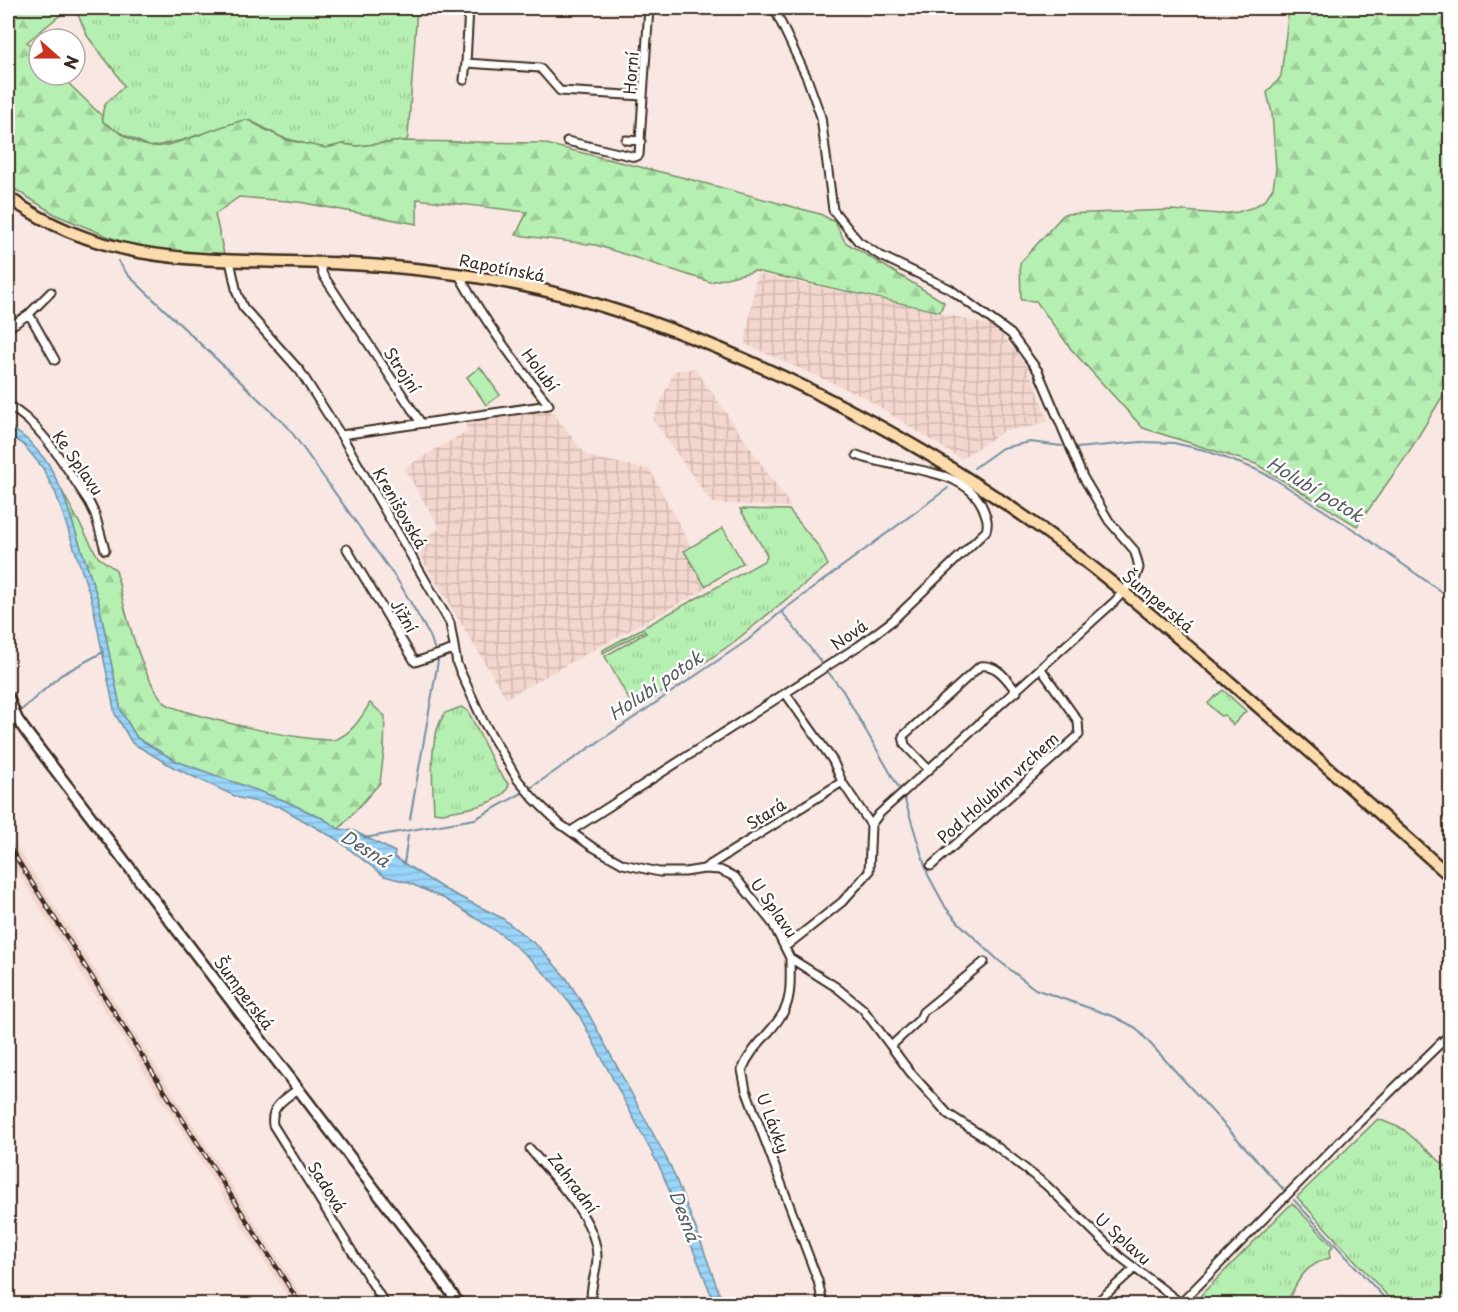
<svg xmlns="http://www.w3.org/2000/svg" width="1458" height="1312" font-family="'Playpen Sans',sans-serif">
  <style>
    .built { fill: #f3d6ce }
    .industrial { fill: url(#industrial-grid) }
    .grass { fill: url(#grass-tufts); stroke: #788c68; stroke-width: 1.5 }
    .forest { fill: url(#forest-firs); stroke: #788c68; stroke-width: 1.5 }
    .pitch { fill: #b6efb2; stroke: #788c68; stroke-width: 1.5 }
    .water { fill: url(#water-rules); stroke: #7390a1; stroke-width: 1.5 }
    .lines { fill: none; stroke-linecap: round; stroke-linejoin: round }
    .stream { stroke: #7390a1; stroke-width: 2 }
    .minor-casing { stroke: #3b2a1e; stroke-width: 11 }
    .tertiary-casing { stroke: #3b2a1e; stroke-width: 14 }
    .primary-casing { stroke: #3b2a1e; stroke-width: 15 }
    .minor { stroke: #fff; stroke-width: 7 }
    .tertiary { stroke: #fff; stroke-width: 9 }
    .primary { stroke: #fcdcac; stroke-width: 10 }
    .rail-casing { stroke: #3b2a1e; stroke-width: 4.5 }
    .rail { stroke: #fff; stroke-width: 2; stroke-dasharray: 7; stroke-linecap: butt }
    .labels { text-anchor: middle; stroke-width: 5; stroke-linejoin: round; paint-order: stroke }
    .street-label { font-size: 16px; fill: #3b2a1e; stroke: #fff }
    .water-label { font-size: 18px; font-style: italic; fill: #575d60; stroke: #fff }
  </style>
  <defs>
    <pattern id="industrial-grid" width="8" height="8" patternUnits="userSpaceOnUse" patternTransform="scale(1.5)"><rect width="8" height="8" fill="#f3d6ce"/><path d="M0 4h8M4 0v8" fill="none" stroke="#d1b8b0"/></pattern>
    <pattern id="grass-tufts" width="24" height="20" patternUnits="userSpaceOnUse" patternTransform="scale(1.5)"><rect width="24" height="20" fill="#b6efb2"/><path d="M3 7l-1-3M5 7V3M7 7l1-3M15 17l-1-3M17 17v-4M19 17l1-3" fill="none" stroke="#9dcd99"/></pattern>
    <pattern id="forest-firs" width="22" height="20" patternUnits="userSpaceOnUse" patternTransform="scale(1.5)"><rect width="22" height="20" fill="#b6efb2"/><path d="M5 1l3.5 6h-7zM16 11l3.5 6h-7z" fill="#9dcd99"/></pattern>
    <pattern id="water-rules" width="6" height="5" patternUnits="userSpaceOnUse" patternTransform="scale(1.5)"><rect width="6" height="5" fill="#99d4f9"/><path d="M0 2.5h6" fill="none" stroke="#85b6d5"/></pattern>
  </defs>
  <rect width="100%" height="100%" fill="#f8e7e2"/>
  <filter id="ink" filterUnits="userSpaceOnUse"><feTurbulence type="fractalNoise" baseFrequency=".0167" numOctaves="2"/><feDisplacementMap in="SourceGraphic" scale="12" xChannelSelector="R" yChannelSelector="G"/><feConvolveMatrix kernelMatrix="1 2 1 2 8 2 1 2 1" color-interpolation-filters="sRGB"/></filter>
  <g filter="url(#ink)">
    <path class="built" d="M8,833L296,1287L307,1304H292L45,916L8,857Z"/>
    <path class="industrial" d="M757,274L937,312L995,327L1023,360L1036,386L1048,421L1031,427L1006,430L961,459L864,397L745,344Z
      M695,368L791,507L712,503L653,420L674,371Z
      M547,406L587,456L650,470L690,545L683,550L705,589L506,698L414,545L440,528L404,468L467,431L465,419Z"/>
    <path class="grass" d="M75,8H417L408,137L406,141L357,146L343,144L326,148L317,147L281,137L251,121L237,122L183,140L151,147L118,132L103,122C99,102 113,99 124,86L116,73L88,37Z
      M740,509L789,510L819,547L828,565L734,642L645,704L633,707L605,656L646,633L644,631L603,653V650L764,561L767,557L766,553Z
      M1223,690L1246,711L1233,725L1225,715L1220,716L1208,703Z
      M461,707L468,711L496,768L509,785C503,806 459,810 441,813L434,812C433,781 427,740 445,713Z
      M1378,1119L1403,1129L1450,1170V1304H1395L1297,1197Z
      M1292,1203L1333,1246L1329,1252L1330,1258C1307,1264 1298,1278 1289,1299L1286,1298L1285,1302L1288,1304H1196L1201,1295Z"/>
    <path class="forest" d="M8,8H69L27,42L39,55V75H60L102,116L103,122C117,131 133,143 149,146C170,151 221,124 245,120L250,121L266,130L287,140L326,148L343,144L357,146L403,141L542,143L685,178L820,214L835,222L845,242L944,302L940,312L755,271L710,282L596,245L516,235L527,212L417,199V224L299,202L239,197L215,214L224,254L180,253L139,249L56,215L8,185Z
      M1289,8H1450V391L1442,397L1407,455L1357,526L1256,464L1143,428L1071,349L1036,301L1021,300L1020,263L1064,214L1172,210L1220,214L1238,212L1254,207L1265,200L1273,188L1276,169L1272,113L1267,93C1271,86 1277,83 1281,76Z
      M62,491L98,557L116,570C123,606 141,676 164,702C175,714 321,746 337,739C353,732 361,718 370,703L385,716L384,751L380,783L339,829L324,819L283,800L176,761L137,738L121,711L98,599Z"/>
    <path class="pitch" d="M480,367L500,395L486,405L467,377Z
      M723,528L743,563L705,586L684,551Z"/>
    <path class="water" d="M8,425L28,440L48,463L62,491L98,599L121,711L137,738L176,761L283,800L324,819L339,829L354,831L395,852L394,857L444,889L502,918L540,948L567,979L587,1011L671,1167L698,1234L723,1304H715L661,1170L579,1015L552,981L529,958L501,934L445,899L407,882L384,876L336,839L280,807L239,798L173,767L132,743L115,714L92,601L56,494L42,467L24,445L8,434Z"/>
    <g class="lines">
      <path class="stream" d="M118,261L128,275L288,427L400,584L431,638L438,661L410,819
        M1077,448L1141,442L1174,443L1204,450L1255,469L1273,478L1359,533L1450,598
        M974,468L1002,448L1030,442L1062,446
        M782,612L821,662
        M828,672L843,691L899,788
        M18,713L61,675L103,652
        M8,731L14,717
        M529,789L748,640L782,611L948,488
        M904,797L928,875L946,908L960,924L998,960L1035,989L1115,1017L1136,1028L1284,1190
        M364,838L475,819L524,792
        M404,864L408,835
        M1294,1200L1390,1304"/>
      <defs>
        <path id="minor" d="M469,8L466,63L540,68L560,91L643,96
          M774,8L807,78L821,117L833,210L858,241L879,255L950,289L1011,334L1038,371L1083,477L1109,521L1134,550L1137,559L1139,568L1136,577L1115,601L879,814L871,825L869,872L842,902L785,947
          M464,80L466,63
          M626,140L641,141
          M567,141L635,157L639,155L649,8
          M230,261L237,293L243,307L300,371L344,440L450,623L457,664L483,721L518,780L534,799L560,824L591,846L623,864L659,872H685L704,869L720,870L735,877L773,924L790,958L836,987L863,1009L910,1072L948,1114L987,1139L1046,1185L1119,1256L1182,1304
          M319,262L323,275L421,423
          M29,314L51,292
          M8,328L29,314L55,360
          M8,406C42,423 67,470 89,502L95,514L105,550
          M341,435L549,405C516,363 484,321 459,275
          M347,549L415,662L454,649
          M929,770L905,745L903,736L980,666C998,664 1006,679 1017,692
          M842,782L871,825
          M571,831L860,645L892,621L986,531C989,522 986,516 983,508C965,465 894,471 857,455
          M931,866L1079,735L1078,721L1041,669
          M705,868L842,782L833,761L786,694
          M790,958C790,974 792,994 785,1009C775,1031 753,1043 742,1070L746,1090L818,1281L823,1304
          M891,1046L920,1019L923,1012L984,962
          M298,1089C285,1099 270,1106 273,1125L385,1304
          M530,1149C553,1178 598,1219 597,1259C596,1275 589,1288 592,1304
          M1181,1303L1345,1136L1450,1034
          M1095,1304L1134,1269"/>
        <path id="tertiary" d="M8,697L17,719L27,733L427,1258L459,1304"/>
        <path id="primary" d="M8,197C114,274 227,257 350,264C426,268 503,278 578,299C740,345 905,431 1042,529C1098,569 1150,614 1202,658C1286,730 1368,803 1450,876"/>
      </defs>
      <use href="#minor" class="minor-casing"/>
      <use href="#tertiary" class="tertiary-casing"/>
      <use href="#primary" class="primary-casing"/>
      <use href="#minor" class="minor"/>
      <use href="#tertiary" class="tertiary"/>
      <use href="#primary" class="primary"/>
      <defs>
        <path id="rail" d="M8,845L300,1304"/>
      </defs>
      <use href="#rail" class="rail-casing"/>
      <use href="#rail" class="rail"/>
    </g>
  </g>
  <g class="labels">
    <g class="street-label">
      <text transform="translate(631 73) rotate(-86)" y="6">Horní</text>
      <text transform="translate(502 268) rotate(11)" y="6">Rapotínská</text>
      <text transform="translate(402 370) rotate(56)" y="6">Strojní</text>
      <text transform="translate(540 370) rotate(53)" y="6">Holubí</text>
      <text transform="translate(78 463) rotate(55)" y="6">Ke Splavu</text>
      <text transform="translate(400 508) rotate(60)" y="6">Krenišovská</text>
      <text transform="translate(1158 601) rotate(40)" y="6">Šumperská</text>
      <text transform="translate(404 616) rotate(59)" y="6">Jižní</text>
      <text transform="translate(849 635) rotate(-35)" y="6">Nová</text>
      <text transform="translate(998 788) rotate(-42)" y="6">Pod Holubím vrchem</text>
      <text transform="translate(766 814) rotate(-32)" y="6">Stará</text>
      <text transform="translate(774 908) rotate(55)" y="6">U Splavu</text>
      <text transform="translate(244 993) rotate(53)" y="6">Šumperská</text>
      <text transform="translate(773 1123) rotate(69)" y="6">U Lávky</text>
      <text transform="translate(573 1183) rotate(53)" y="6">Zahradní</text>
      <text transform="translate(327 1187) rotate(58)" y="6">Sadová</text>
      <text transform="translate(1123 1239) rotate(42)" y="6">U Splavu</text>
    </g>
    <g class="water-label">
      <text transform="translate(1315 490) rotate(31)" y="6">Holubí potok</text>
      <text transform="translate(656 686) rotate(-34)" y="6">Holubí potok</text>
      <text transform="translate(365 849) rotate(32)" y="6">Desná</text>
      <text transform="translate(684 1216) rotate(69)" y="6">Desná</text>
    </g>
  </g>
  <rect width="1458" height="1312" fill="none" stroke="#fff" stroke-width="30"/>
  <rect x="15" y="15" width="1428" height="1282" fill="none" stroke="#3b2a1e" stroke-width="2" filter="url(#ink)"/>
  <g transform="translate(57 57) rotate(111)"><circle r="28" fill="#ffffff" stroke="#b1aaa5" stroke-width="1.5"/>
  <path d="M0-4.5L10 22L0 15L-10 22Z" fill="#c8321e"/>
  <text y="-9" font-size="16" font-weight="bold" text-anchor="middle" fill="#3b2a1e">N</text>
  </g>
</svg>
